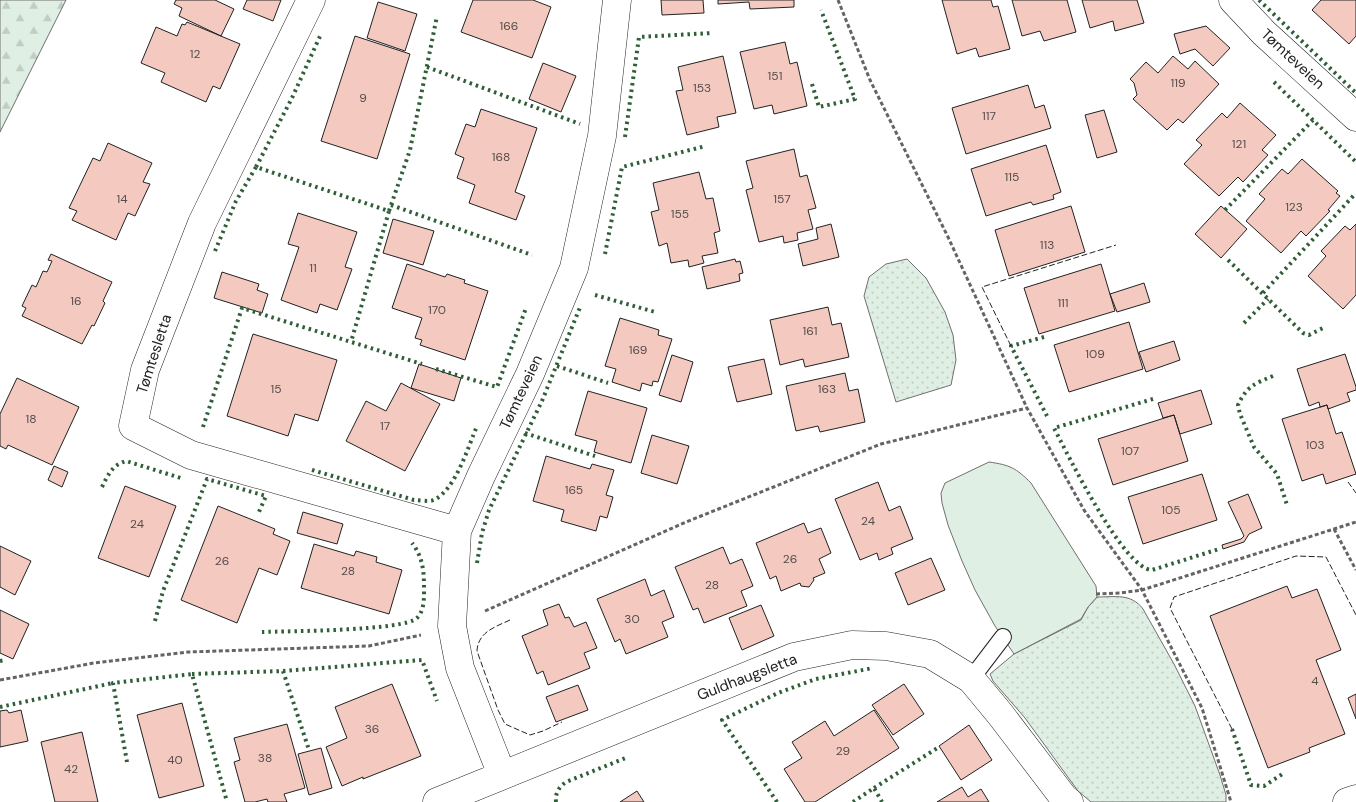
<svg xmlns="http://www.w3.org/2000/svg" width="1356" height="802" font-family="'DM Sans',sans-serif">
  <style>
    .grass { fill: url(#grass-dots); stroke: #6f6f6f }
    .forest { fill: url(#forest-firs); stroke: #6f6f6f }
    .garden { fill: #e0efe3; stroke: #6f6f6f }
    .building { fill: #f3c9c0; stroke: #222 }
    .lines { fill: none; stroke-linecap: round; stroke-linejoin: round }
    .service-casing { stroke: #222; stroke-width: 18 }
    .minor-casing { stroke: #222; stroke-width: 29 }
    .path { stroke: #646464; stroke-width: 3; stroke-dasharray: 4 2.5; stroke-linecap: butt }
    .service { stroke: #fff; stroke-width: 16 }
    .minor { stroke: #fff; stroke-width: 28 }
    .hedge { stroke: #2f5e38; stroke-width: 4; stroke-dasharray: 2.5 4; stroke-linecap: butt }
    .fence { stroke: #222; stroke-width: 1; stroke-dasharray: 6 2.5; stroke-linecap: butt }
    .labels { text-anchor: middle; stroke-width: 4; stroke-linejoin: round; paint-order: stroke }
    .number-label { font-size: 12px; fill: #564c4a }
    .street-label { font-size: 15px; fill: #222; stroke: #fff }
  </style>
  <defs>
    <pattern id="grass-dots" width="8" height="8" patternUnits="userSpaceOnUse" patternTransform="scale(1.25)"><rect width="8" height="8" fill="#e0efe3"/><path d="M2 2h.1M6 6h.1" fill="none" stroke="#c0cdc2" stroke-width="1.8" stroke-linecap="round"/></pattern>
    <pattern id="forest-firs" width="22" height="20" patternUnits="userSpaceOnUse" patternTransform="scale(1.25)"><rect width="22" height="20" fill="#e0efe3"/><path d="M5 1l3.5 6h-7zM16 11l3.5 6h-7z" fill="#c0cdc2"/></pattern>
  </defs>
  <rect width="100%" height="100%" fill="#fff"/>
  <path class="grass" d="M907,259L926,278L945,312L953,335L956,360L951,385L896,402L864,296L869,277L886,264Z
    M1097,597C1115,597 1131,593 1143,609L1174,664L1195,706L1220,775L1226,795V802H1091L1078,791L1025,718L993,681L990,674L1014,654L1081,620L1088,607Z"/>
  <path class="forest" d="M0,0H66L0,132Z"/>
  <path class="garden" d="M989,462C1010,465 1016,468 1031,483L1096,586L1097,597L1088,607L1081,619L1014,654L995,626L975,590L962,561L948,525L942,503L941,493L945,483Z"/>
  <path class="building" d="M176,0H215L234,9L221,36L179,16L182,8L174,4Z
    M247,0H281L273,21L243,9Z
    M473,0H533L551,7L532,58L461,32Z
    M661,0H703L704,13L662,15Z
    M718,0H794V7L750,9L749,2L718,4Z
    M942,0H991L993,7L998,6L1010,49L979,57L976,48L957,54Z
    M1012,0H1067L1076,32L1044,41L1040,31L1022,36Z
    M1082,0H1137L1144,23L1115,31L1113,21L1090,28Z
    M1321,0H1356V36L1349,44L1312,10Z
    M378,2L417,14L405,51L367,38Z
    M187,22L240,44L220,89L213,86L206,102L161,82L165,73L141,63L156,27L177,36L182,24L185,25Z
    M1206,26L1230,48L1213,66L1195,49L1180,54L1174,34Z
    M355,36L410,54L377,159L321,141Z
    M785,42L790,64L797,62L807,106L774,114L772,105L754,109L740,52Z
    M723,56L736,113L717,117L719,127L687,135L676,91L683,90L678,67Z
    M1173,56L1188,69L1195,61L1219,84L1183,123L1178,119L1167,130L1133,99L1137,95L1134,83L1130,79L1146,62L1158,73Z
    M543,63L576,76L561,112L529,99Z
    M1028,85L1035,108L1044,105L1051,128L966,154L952,108Z
    M1240,103L1276,135L1262,150L1268,155L1243,182L1238,177L1219,196L1184,164L1202,145L1196,140L1222,113L1227,118Z
    M481,109L537,128L515,192L525,196L516,220L469,203L475,185L457,178L464,158L455,154L466,124L475,127Z
    M1104,110L1117,152L1097,158L1085,115Z
    M108,143L152,163L143,182L150,184L135,216L128,213L116,240L72,220L77,211L69,208L93,158L100,161Z
    M1046,145L1061,192L1053,195L1054,199L1033,205L1031,202L986,216L971,169Z
    M794,149L800,177L807,175L816,208L808,210L813,229L797,233L798,240L784,243L783,236L759,242L746,190L753,188L746,161Z
    M1302,159L1338,191L1336,193L1340,196L1328,210L1330,211L1306,236L1301,231L1281,253L1246,221L1265,199L1259,194L1282,169L1288,174Z
    M699,172L706,199L713,198L720,231L714,233L718,253L702,256L704,263L689,267L688,260L671,263L667,243L659,246L651,212L659,210L653,183Z
    M1071,206L1085,252L1009,276L995,230Z
    M1221,206L1247,229L1221,258L1195,234Z
    M298,213L357,232L345,267L352,269L337,310L320,304L317,313L281,300L299,247L288,244Z
    M393,219L434,231L423,265L383,253Z
    M831,224L839,257L803,266L798,244L818,239L816,228Z
    M1356,224V295L1343,309L1308,276L1326,256L1321,251L1345,226L1350,230Z
    M51,254L112,282L103,301L105,303L94,326L92,325L82,344L22,316L26,308L22,306L32,285L36,287L43,271L47,272L52,261L48,260Z
    M735,259L736,262L740,261L743,273L739,274L740,281L707,289L702,267Z
    M407,264L445,277L447,274L465,280L464,283L488,291L465,360L420,345L422,340L415,338L422,318L392,308Z
    M1101,264L1115,311L1039,334L1024,288Z
    M222,272L259,284L257,290L268,294L262,313L214,298Z
    M1144,283L1150,302L1117,312L1110,294Z
    M828,307L832,325L841,323L849,357L805,367L803,359L780,365L770,320Z
    M620,318L659,330L658,335L672,339L658,382L653,381L652,386L642,383L640,391L612,382L616,369L605,366Z
    M1129,322L1143,369L1069,392L1054,345Z
    M253,334L337,360L318,421L295,414L288,436L227,416Z
    M1174,341L1180,360L1146,372L1139,352Z
    M1345,354L1356,387V390L1347,393L1350,401L1328,409L1327,405L1320,407L1319,402L1309,406L1297,369Z
    M672,355L693,362L681,402L659,395Z
    M764,359L772,394L737,402L728,367Z
    M419,364L461,378L454,401L411,388Z
    M845,373L849,391L858,389L865,422L820,432L818,426L796,431L786,386Z
    M17,378L79,407L52,465L8,445L6,449L0,446V414Z
    M401,383L440,404L405,471L346,441L366,401L386,411Z
    M1201,390L1212,424L1180,434L1174,415L1163,418L1158,403Z
    M588,391L647,408L631,463L594,452L597,441L575,435Z
    M1327,405L1336,434L1342,432L1356,474L1326,484L1323,474L1302,481L1282,419Z
    M1174,415L1188,461L1113,485L1098,439Z
    M652,435L689,446L677,484L641,473Z
    M546,456L590,469L592,464L614,470L606,495L613,497L607,518L600,516L596,531L561,521L564,510L533,501Z
    M54,466L68,472L62,487L48,480Z
    M1202,474L1217,520L1143,544L1128,497Z
    M878,482L889,511L900,506L913,539L891,548L893,554L879,560L877,553L860,560L835,499Z
    M125,486L176,506L149,577L98,558Z
    M1248,494L1262,528L1249,534L1244,542L1223,549L1222,545L1241,539L1244,536L1228,502Z
    M218,506L275,529L273,534L290,541L277,575L259,568L237,623L181,600Z
    M303,512L343,524L337,544L297,533Z
    M804,523L808,533L821,528L831,553L819,559L825,573L813,578L814,580L809,587L801,586L800,583L781,591L776,576L770,579L756,543Z
    M314,544L354,556L356,551L377,557L376,562L402,570L389,614L301,588Z
    M0,546L31,561L15,595L0,587Z
    M723,547L730,564L742,559L753,586L741,591L747,606L704,623L698,608L693,610L675,567Z
    M931,558L945,590L908,605L895,573Z
    M645,579L651,596L664,590L674,617L662,622L668,637L626,654L620,639L615,642L597,599Z
    M1287,586L1292,598L1317,589L1341,650L1316,660L1345,734L1309,748L1310,752L1268,768L1210,616Z
    M559,604L565,618L569,617L574,627L586,622L597,648L584,653L590,668L548,685L543,671L537,674L522,636L548,625L543,610Z
    M761,605L774,636L742,650L729,618Z
    M0,610L29,624L13,659L0,653Z
    M392,684L421,756L363,779V777L342,786L326,747L347,738L335,707Z
    M904,684L924,714L893,735L872,705Z
    M578,685L588,710L556,722L546,697Z
    M1356,694V719L1348,698Z
    M182,703L204,786L159,798L137,715Z
    M7,710L9,713L21,710L28,741L0,747V711Z
    M874,710L899,748L815,802H805L784,769L802,758L792,742L825,721L834,736Z
    M287,724L305,788L284,794L287,802H268L267,799L255,802H245L234,762L240,760L234,738Z
    M969,725L992,760L961,780L939,746Z
    M82,732L98,802H55L41,742Z
    M321,748L332,788L309,795L298,754Z
    M962,787L968,797L981,789L989,802H937Z
    M637,791L644,802H620Z"/>
  <g class="lines">
    <defs>
      <path id="service" d="M971,679L1003,637"/>
      <path id="minor" d="M311,0L202,223L145,370L133,426L191,455L457,531
        M1233,0L1264,33L1356,117
        M502,775L460,668L452,626L457,531L481,476L530,374L574,268L602,136L617,0
        M437,802L794,657L852,645L886,646L930,654L971,679L1000,714L1064,798L1069,802
        M1347,802L1356,799"/>
    </defs>
    <use href="#service" class="service-casing"/>
    <use href="#minor" class="minor-casing"/>
    <path class="path" d="M838,0L870,80L948,237L1027,408L1084,510L1142,590L1202,708L1231,802
      M1334,529L1356,570
      M1096,594L1120,593L1142,590L1356,522
      M485,611L686,522L881,444L1027,408
      M0,680L94,663L188,652L369,646L421,635"/>
    <use href="#service" class="service"/>
    <use href="#minor" class="minor"/>
    <path class="hedge" d="M1259,0L1356,93
      M427,67L580,124
      M1274,82L1356,162
      M812,84L819,107L855,99L821,10
      M625,137L639,37L712,33
      M256,167L292,98L321,34
      M391,205L532,255
      M1225,210L1313,120
      M389,211L410,150L437,16
      M215,251L236,201L256,167L389,211L351,342
      M605,254L622,167L706,146
      M1228,260L1303,333L1309,335L1325,327
      M1263,293L1356,193
      M595,295L655,312
      M1244,323L1268,299
      M1044,337L1011,346L1047,416
      M557,366L608,383
      M436,369L497,387L526,308
      M1273,376C1254,384 1247,386 1238,405L1240,414L1254,447L1277,474L1287,505
      M1153,399L1054,428C1067,453 1124,570 1152,570L1219,549
      M203,427L242,308L422,364
      M525,433L595,456
      M312,470L414,500C420,500 428,502 434,500C456,489 468,447 477,426
      M102,487C108,475 112,465 126,461L184,479
      M477,563L482,533L489,510L542,401L581,305
      M155,621L163,591L207,479L266,496L258,514
      M262,632C287,631 404,631 417,618C425,610 424,596 424,586C424,569 422,556 412,543
      M0,661L5,660
      M283,671L309,750
      M192,674L283,671L422,660L437,701
      M0,707L113,683
      M1232,729L1251,785L1264,786L1284,773
      M127,762L113,683L192,674L227,802
      M874,788L939,747
      M556,802C555,793 559,787 566,782L628,757
      M777,802L722,720L778,693L816,679L873,668
      M853,802L874,788L882,802"/>
    <path class="fence" d="M1011,346L982,287L1116,245
      M1348,482L1356,493
      M510,620C495,627 478,632 477,651L498,710L505,724L530,735L543,731L562,722
      M1232,729L1170,608L1174,597L1296,556L1326,557L1356,615"/>
  </g>
  <g class="labels">
    <g class="number-label">
      <text x="509" y="30">166</text>
      <text x="195" y="58">12</text>
      <text x="775" y="80">151</text>
      <text x="1178" y="87">119</text>
      <text x="702" y="92">153</text>
      <text x="363" y="102">9</text>
      <text x="989" y="120">117</text>
      <text x="1239" y="148">121</text>
      <text x="501" y="161">168</text>
      <text x="1012" y="181">115</text>
      <text x="122" y="203">14</text>
      <text x="782" y="203">157</text>
      <text x="1294" y="211">123</text>
      <text x="680" y="218">155</text>
      <text x="1047" y="249">113</text>
      <text x="313" y="272">11</text>
      <text x="76" y="305">16</text>
      <text x="1063" y="307">111</text>
      <text x="437" y="314">170</text>
      <text x="810" y="335">161</text>
      <text x="638" y="354">169</text>
      <text x="1095" y="358">109</text>
      <text x="276" y="393">15</text>
      <text x="827" y="393">163</text>
      <text x="31" y="423">18</text>
      <text x="385" y="430">17</text>
      <text x="1315" y="449">103</text>
      <text x="1130" y="455">107</text>
      <text x="574" y="494">165</text>
      <text x="1171" y="514">105</text>
      <text x="868" y="525">24</text>
      <text x="137" y="528">24</text>
      <text x="790" y="563">26</text>
      <text x="222" y="565">26</text>
      <text x="348" y="575">28</text>
      <text x="712" y="589">28</text>
      <text x="632" y="623">30</text>
      <text x="1315" y="685">4</text>
      <text x="372" y="733">36</text>
      <text x="843" y="755">29</text>
      <text x="265" y="762">38</text>
      <text x="175" y="764">40</text>
      <text x="71" y="773">42</text>
    </g>
    <g class="street-label">
      <text transform="translate(1293 59) rotate(43)" y="5">Tømteveien</text>
      <text transform="translate(154 354) rotate(-72)" y="5">Tømtesletta</text>
      <text transform="translate(521 392) rotate(-65)" y="5">Tømteveien</text>
      <text transform="translate(747 677) rotate(-21)" y="5">Guldhaugsletta</text>
    </g>
  </g>
</svg>
